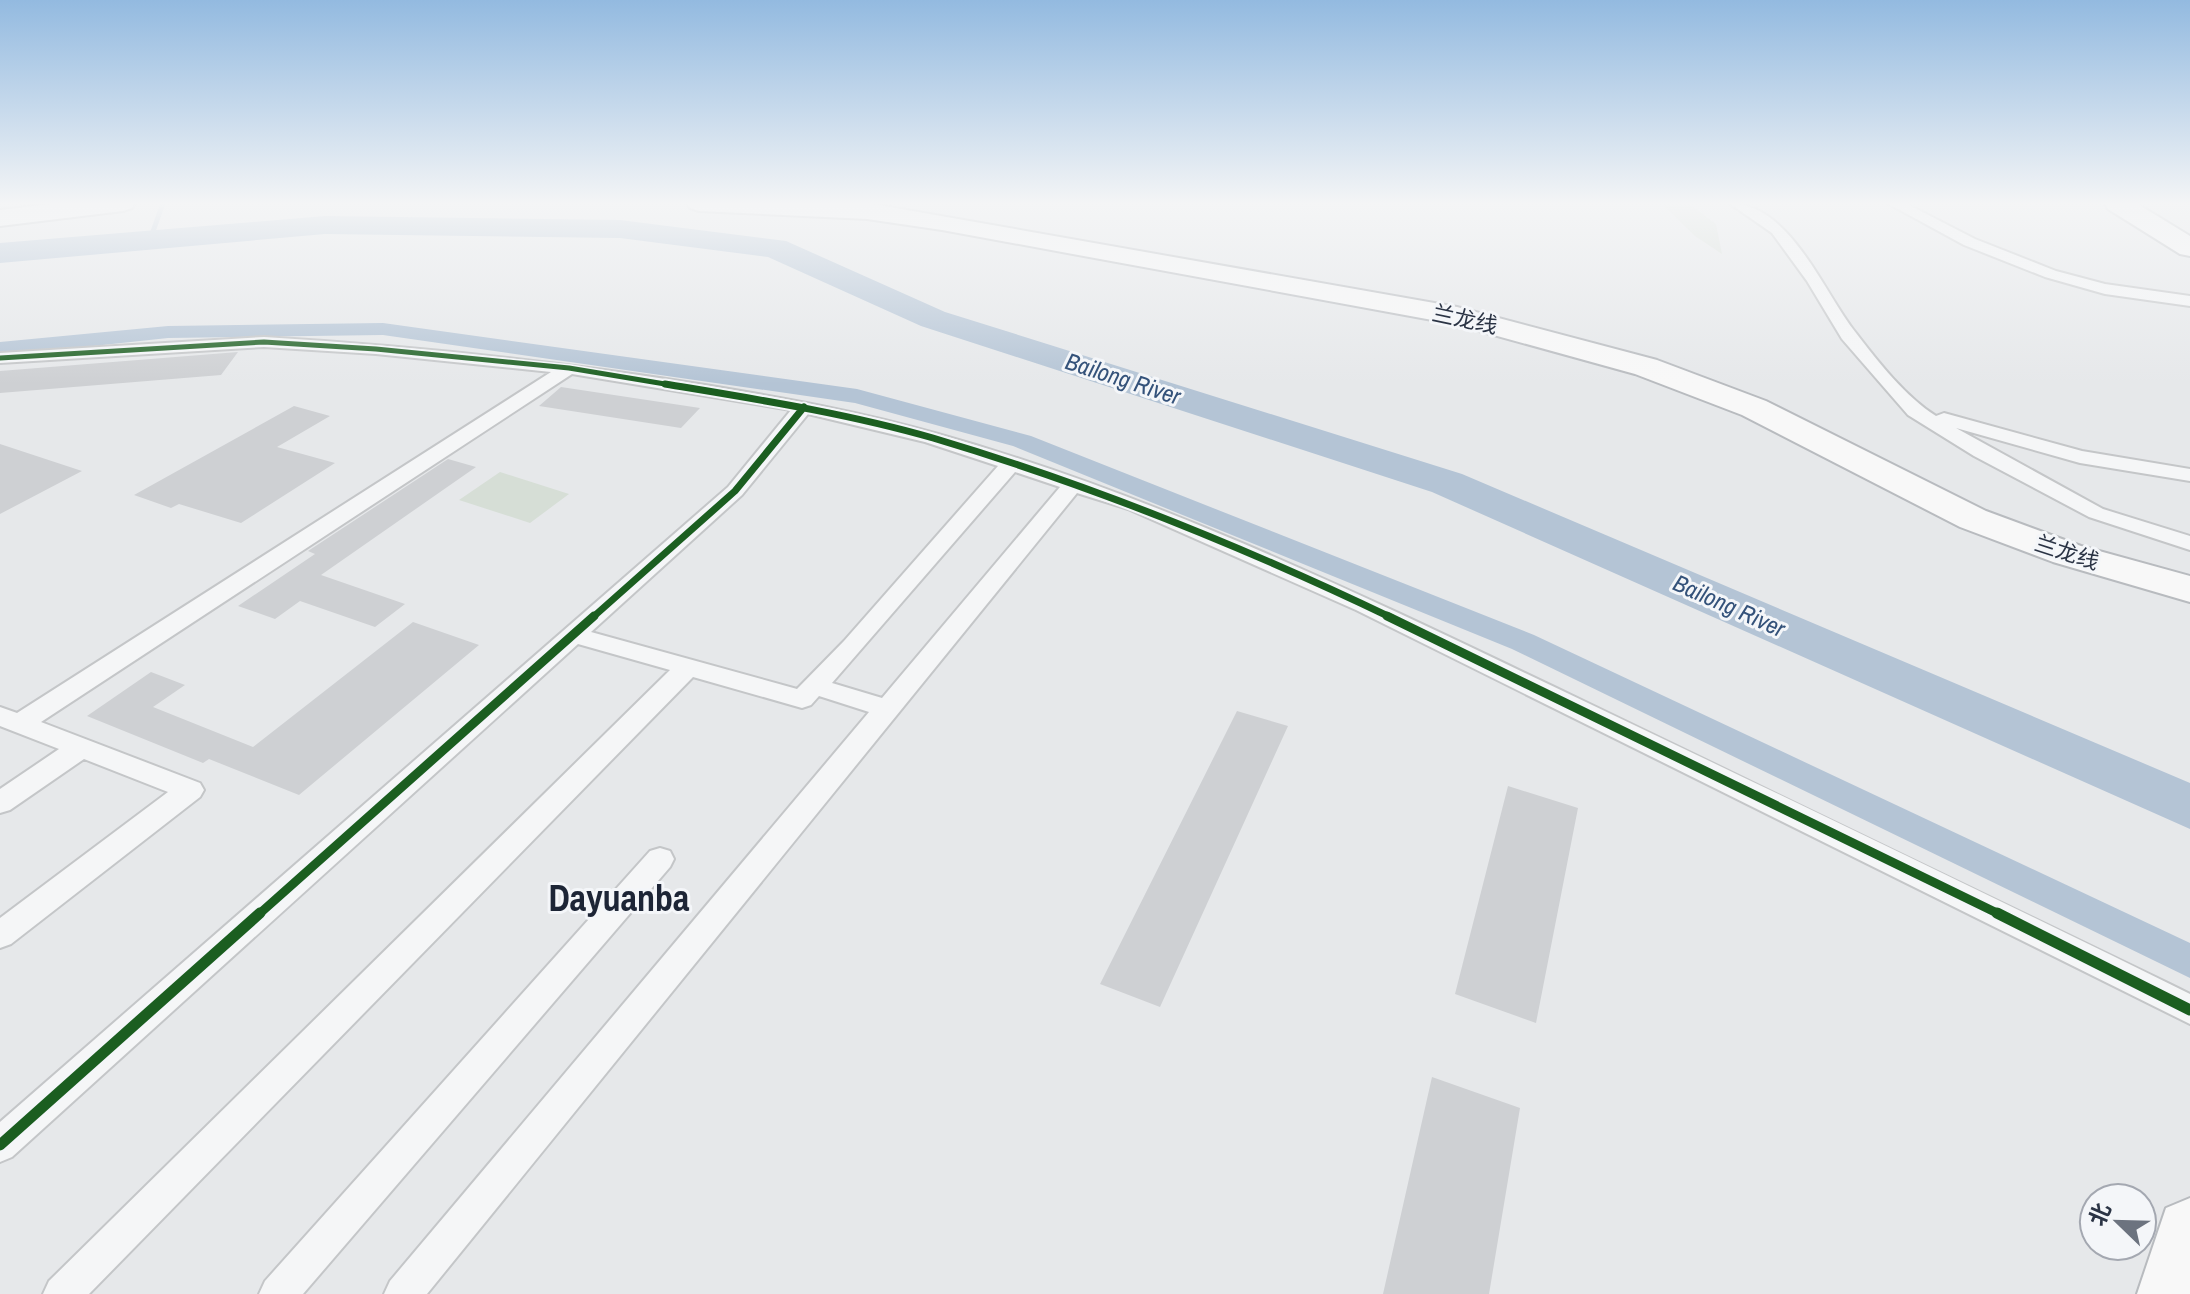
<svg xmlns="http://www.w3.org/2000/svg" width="2190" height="1294" font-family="'Archivo Narrow','Noto Sans SC',sans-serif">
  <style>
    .green { fill: #d6ded6 }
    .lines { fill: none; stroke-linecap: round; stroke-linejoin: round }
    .stream { stroke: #b4c4d5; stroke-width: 5 }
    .canal { fill: #b4c4d5; fill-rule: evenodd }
    .river { fill: #b4c4d5; fill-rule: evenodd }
    .building { fill: #ced0d3 }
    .minor-casing { stroke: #c4c6c8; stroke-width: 4 }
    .trunk-casing { stroke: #b8bbbf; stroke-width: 4 }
    .motorway-casing { stroke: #b8bbbf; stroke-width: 4 }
    .minor { fill: #f5f6f7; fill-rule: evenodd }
    .trunk { fill: #f8f8f8; fill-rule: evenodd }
    .motorway { fill: #f8f8f8; fill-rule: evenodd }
    .cycleway-far3-casing { stroke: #f4f6f9; stroke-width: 8 }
    .cycleway-far2-casing { stroke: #f4f6f9; stroke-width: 11 }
    .cycleway-far1-casing { stroke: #f4f6f9; stroke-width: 14 }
    .cycleway-casing { stroke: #f4f6f9; stroke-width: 16 }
    .cycleway-far3 { stroke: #1b5e20; stroke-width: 5 }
    .cycleway-far2 { stroke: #1b5e20; stroke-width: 7 }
    .cycleway-far1 { stroke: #1b5e20; stroke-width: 9 }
    .cycleway { stroke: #1b5e20; stroke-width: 11 }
    .labels { text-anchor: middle; stroke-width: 6; stroke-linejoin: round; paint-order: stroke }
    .far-street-label { font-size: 22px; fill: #2b3445; stroke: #f4f6f9 }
    .far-water-label { font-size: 24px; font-style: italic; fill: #34527a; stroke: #f4f6f9 }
    .near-quarter-label { font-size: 36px; font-weight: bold; fill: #1d2536; stroke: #f4f6f9 }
  </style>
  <rect width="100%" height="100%" fill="#e6e8ea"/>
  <path class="green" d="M1661,203H1688L1716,224L1722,254L1695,236Z
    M500,472L569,494L530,523L459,500Z"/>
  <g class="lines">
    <path class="stream" d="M150,240L163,203"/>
    <path class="canal" d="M383,323L857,389L1031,436L1534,635L2190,943V978L1512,649L1013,446L855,403L383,335L168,338L0,356V342L168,326Z"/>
    <path class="river" d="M325,216L620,220L786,241L945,312L1462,474L2190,783V829L1432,492L921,326L768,257L620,238L325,234L0,263V243Z"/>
  </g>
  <path class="building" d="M238,352L221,375L0,393V371Z
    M561,387L700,408L681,428L539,406Z
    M294,406L330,416L277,447L335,463L241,523L179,504L171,508L134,495Z
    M0,444L82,471L0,514Z
    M448,459L476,467L321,575L405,604L375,627L300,601L275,619L238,606L315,554L308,551Z
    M413,622L479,645L299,795L209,759L203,763L87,716L151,672L185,685L153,707L253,747Z
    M1237,711L1288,726L1160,1007L1100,984Z
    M1508,786L1578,808L1536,1023L1455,994Z
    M1432,1077L1520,1108L1489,1294H1383Z"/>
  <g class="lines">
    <defs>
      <path id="minor" d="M1729,203C1790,203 1823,292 1856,333C1878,362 1906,397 1936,416L1944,413L2082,451L2190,469V481L2080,463L1956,428L2103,509L2190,536V550L2089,517L1974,456L1908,415L1842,339L1807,281L1772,233Z
        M1887,203H1905L1975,239L2056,271L2105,284L2190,296V306L2105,294L2045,277L1964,245Z
        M264,337C413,346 558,361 705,385C784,398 862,412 938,434C1156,495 1362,595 1567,693C1775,792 1983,892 2190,994V1024L1356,610L1128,509L1077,493L427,1294H384L390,1281L869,712L819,696L811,705L802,708L693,677L89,1294H43L49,1281L670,670L578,644L12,1157L0,1162V1122L728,487L791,410L572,374L41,722L200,783L204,790L200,797L11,944L0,948V918L168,792L84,759L10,810L0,813V789L59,749L0,726V707L17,713L551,372L376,354L264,347L0,363V353ZM808,414L925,442L998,466L844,641L797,689L591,632L742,495ZM1015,472L1060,487L882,698L832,683Z
        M660,848L670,851L674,859L670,867L303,1294H259L265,1281L650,851Z"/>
      <path id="trunk" d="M59,203H135L132,208L123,211L0,226V210Z
        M687,203H867L1457,307L1657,360L1766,401L1986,511L2081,546L2190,576V602L2053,562L1960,527L1742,415L1635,374L1454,324L942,230L867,219L699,211L690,208Z"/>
      <path id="motorway" d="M2104,203H2136L2190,236V256L2180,254L2108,209Z
        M2190,1198V1294H2137L2166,1208Z"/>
    </defs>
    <use href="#minor" class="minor-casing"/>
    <use href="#trunk" class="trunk-casing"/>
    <use href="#motorway" class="motorway-casing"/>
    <use href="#minor" class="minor"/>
    <use href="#trunk" class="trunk"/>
    <use href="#motorway" class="motorway"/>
    <defs>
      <path id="cycleway-far3" d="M0,358L264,342L376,349L569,368L677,386"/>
      <path id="cycleway-far2" d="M665,384C755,399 846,413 933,438C1091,485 1244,547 1392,618
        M592,618L735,491L804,407"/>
      <path id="cycleway-far1" d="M1387,616L2001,915
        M258,915L594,616"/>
      <path id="cycleway" d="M1997,913L2190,1010
        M0,1145L260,913"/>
    </defs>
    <use href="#cycleway-far3" class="cycleway-far3-casing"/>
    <use href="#cycleway-far2" class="cycleway-far2-casing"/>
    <use href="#cycleway-far1" class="cycleway-far1-casing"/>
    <use href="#cycleway" class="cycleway-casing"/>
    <use href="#cycleway-far3" class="cycleway-far3"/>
    <use href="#cycleway-far2" class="cycleway-far2"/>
    <use href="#cycleway-far1" class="cycleway-far1"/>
    <use href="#cycleway" class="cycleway"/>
  </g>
  <linearGradient id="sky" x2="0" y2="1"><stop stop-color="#93bae0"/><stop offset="0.53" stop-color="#f4f5f6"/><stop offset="1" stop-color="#f4f5f6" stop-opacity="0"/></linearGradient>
  <rect width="2190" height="384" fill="url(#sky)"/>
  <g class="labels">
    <g class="far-street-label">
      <text transform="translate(1465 319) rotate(12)" y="8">兰龙线</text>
      <text transform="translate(2067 552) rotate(18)" y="8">兰龙线</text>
    </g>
    <g class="far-water-label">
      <text transform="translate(1123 379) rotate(18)" y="8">Bailong River</text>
      <text transform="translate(1729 606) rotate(24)" y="8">Bailong River</text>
    </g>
    <g class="near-quarter-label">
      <text x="619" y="911">Dayuanba</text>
    </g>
  </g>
  <g transform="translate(2118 1222) rotate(293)"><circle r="38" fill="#f4f6f9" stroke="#a4a8b1" stroke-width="2"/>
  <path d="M0-6L14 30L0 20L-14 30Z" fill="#6c737f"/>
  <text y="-12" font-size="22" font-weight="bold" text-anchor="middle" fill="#2b3445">北</text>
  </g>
</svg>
